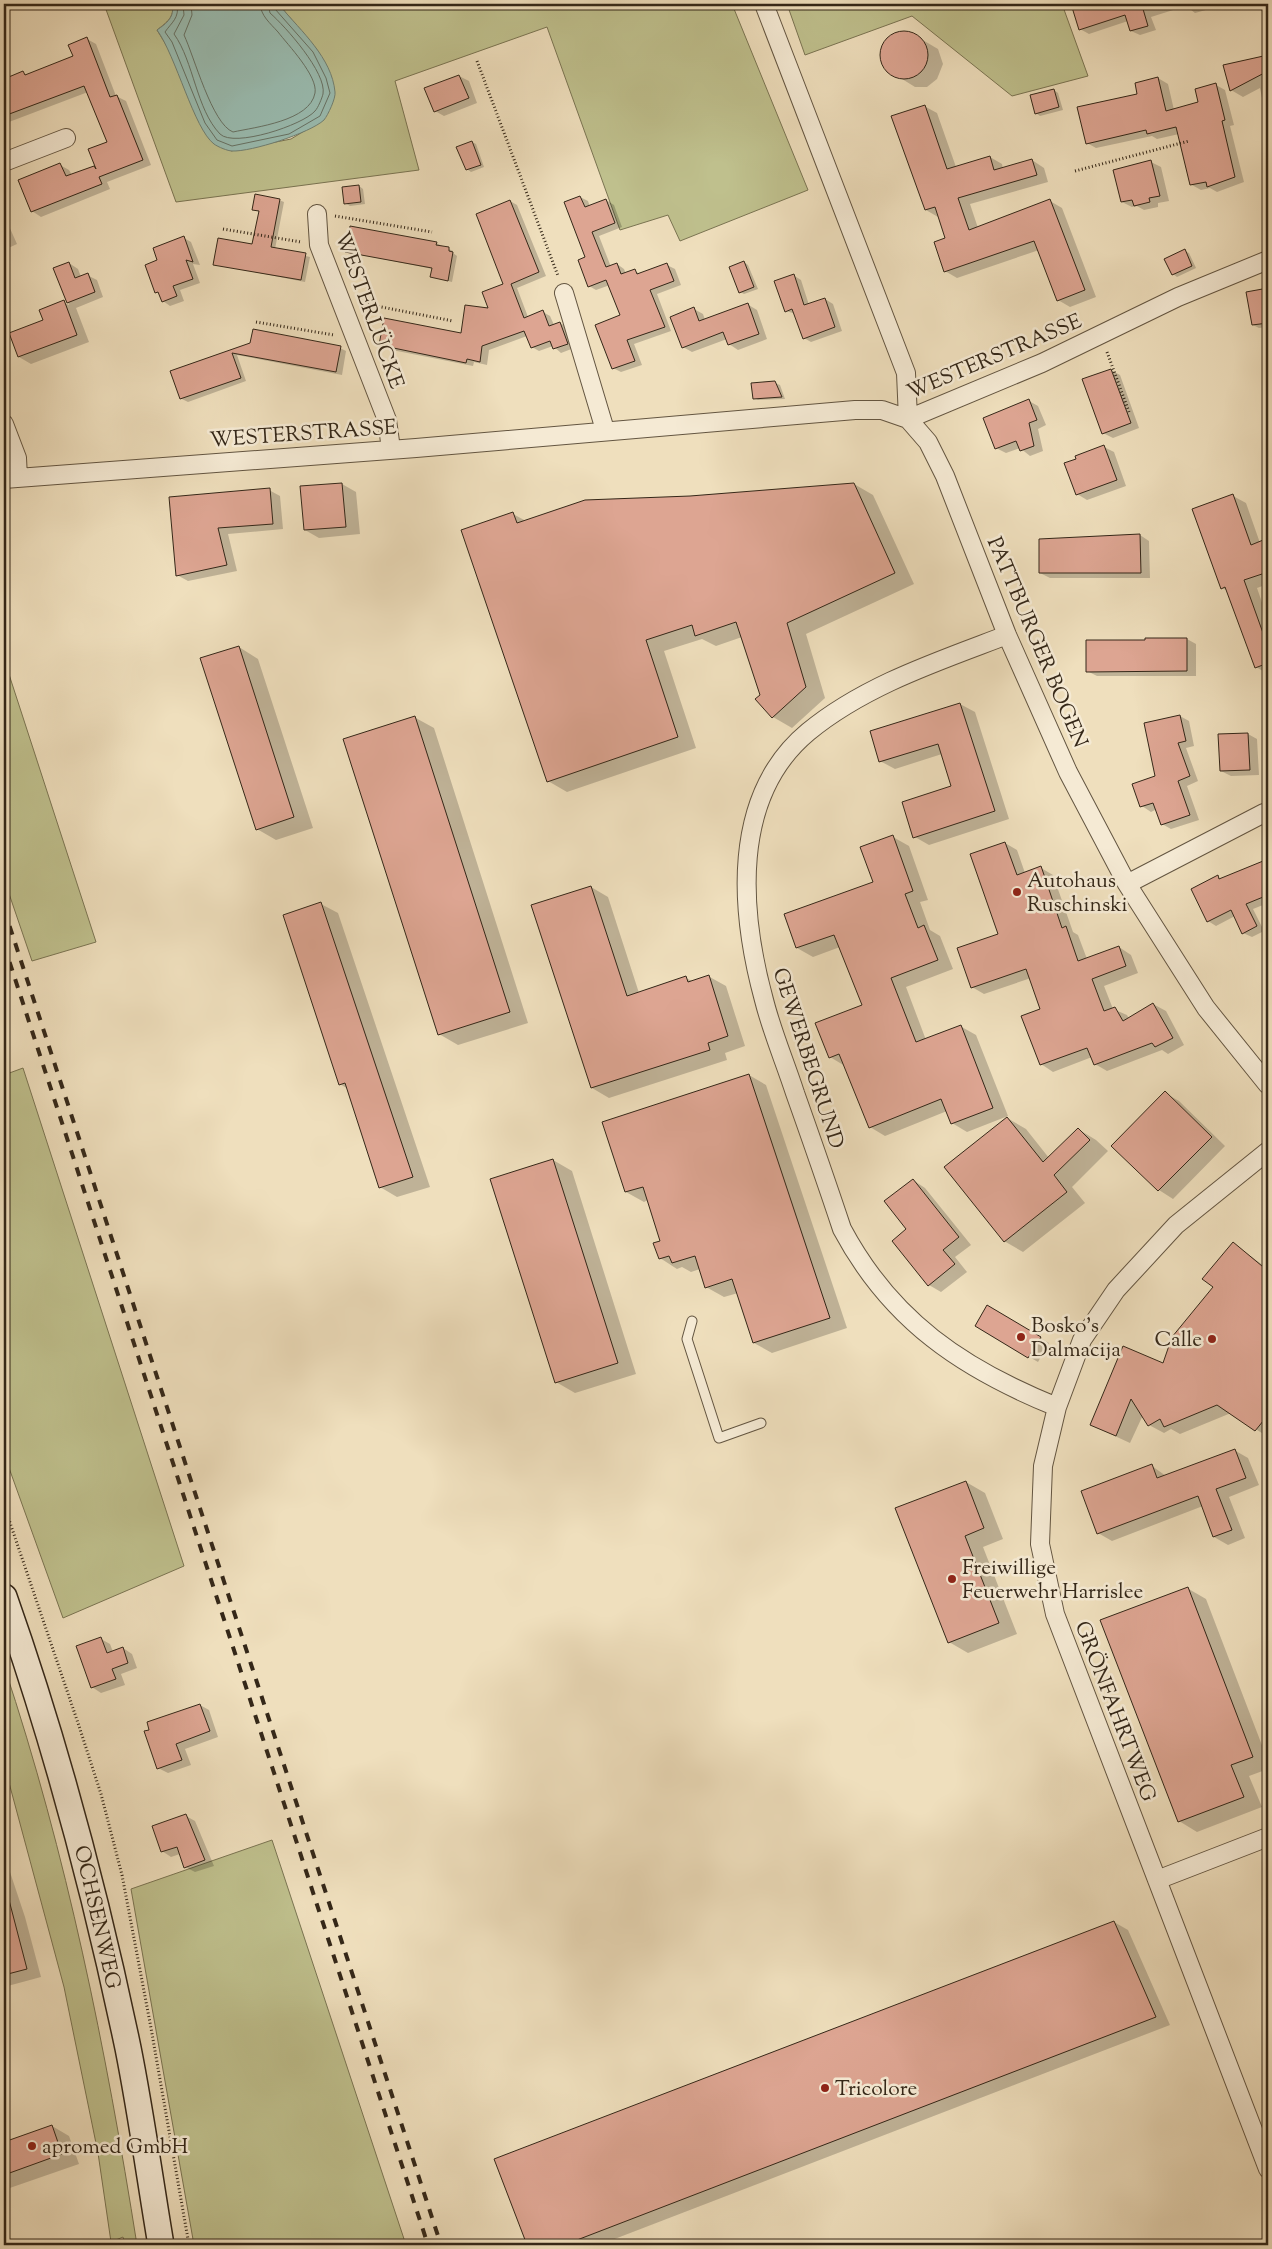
<svg xmlns="http://www.w3.org/2000/svg" width="1272" height="2249" font-family="'Sorts Mill Goudy',serif">
  <style>
    .green { fill: #bfc08d; stroke: #7a7452 }
    .water { fill: #9abdb2; stroke: #718174 }
    .shadow { fill: #0003 }
    .lines { fill: none; stroke-linecap: round; stroke-linejoin: round }
    .shore { stroke: #677265; stroke-width: 1 }
    .building { fill: #dda592; stroke: #342718 }
    .lane-casing { stroke: #635541; stroke-width: 11 }
    .street-casing { stroke: #635541; stroke-width: 20 }
    .secondary-casing { stroke: #342718; stroke-width: 28 }
    .path { stroke: #342718; stroke-width: 3; stroke-dasharray: 1 2.5; stroke-linecap: butt }
    .lane { stroke: #f5ead4; stroke-width: 9 }
    .street { stroke: #f5ead4; stroke-width: 18 }
    .secondary { stroke: #f5ead4; stroke-width: 25 }
    .rail { stroke: #342718; stroke-width: 4; stroke-dasharray: 9 9; stroke-linecap: butt }
    .poi-dot { fill: #8f2418; stroke: #f5ead4; stroke-width: 2 }
    .labels { text-anchor: middle; stroke-width: 5; stroke-linejoin: round; paint-order: stroke }
    .street-label { font-size: 21px; fill: #342718; stroke: #f5ead4 }
    .poi-label { font-size: 21px; fill: #342718; stroke: #f5ead4; text-anchor: start }
  </style>
  <rect width="100%" height="100%" fill="#efdfbd"/>
  <filter id="stains"><feTurbulence type="fractalNoise" baseFrequency=".004" numOctaves="4"/><feColorMatrix values="0 0 0 0 .2 0 0 0 0 .09 0 0 0 0 .02 0 0 0 .5 -.17"/></filter>
  <radialGradient id="worn" r=".72"><stop offset=".6" stop-color="#630" stop-opacity="0"/><stop offset="1" stop-color="#630" stop-opacity=".3"/></radialGradient>
  <path class="green" d="M104,4H172C175,17 167,22 157,30L231,151L291,139L324,119L317,50L281,7L275,4H732L808,190L680,241L668,215L620,230L547,27L395,81L419,170L176,202Z
    M787,4H1062L1088,76L1012,96L912,16L805,55Z
    M4,659L96,942L32,961L4,879Z
    M23,1068L184,1566L63,1618L4,1454V1075Z
    M4,1666C67,1855 106,2049 137,2245H125L123,2237L111,2242L98,2153L64,1987L4,1764Z
    M272,1840L406,2245H194L131,1889Z"/>
  <path class="water" d="M172,4H275L281,7C301,31 332,58 335,92C336,98 328,115 324,120C310,133 251,152 232,151C228,151 218,147 214,144C194,129 176,56 157,30C167,23 175,17 172,4Z"/>
  <path class="shadow" d="M4,4H15L4,8Z
    M1072,4H1212L1213,8L1195,13L1186,6L1151,17L1156,30L1140,35L1131,31L1128,21L1089,34L1080,29Z
    M1268,4V24L1260,8Z
    M901,32H909L938,49L943,64L937,79L927,87H915L886,69L881,54L887,39Z
    M1268,34V46L1263,36Z
    M87,39L96,44L116,96L126,101L151,165L107,182L110,189L41,217L32,211L60,165L69,170L72,175L94,167L97,169L109,143L88,92L9,122L4,119V81L23,73L27,75L74,56Z
    M1268,56V128L1260,88L1243,97L1231,90L1224,65Z
    M459,76L469,81L477,103L444,116L435,111Z
    M1158,78L1168,84L1174,110L1200,103L1216,85L1225,90L1234,125L1230,126L1244,182L1217,192L1210,188L1201,190L1192,185L1179,134L1157,139L1152,136L1096,148L1087,143Z
    M1054,90L1058,93L1063,110L1040,116L1036,113Z
    M924,106L937,113L956,167L990,157L1002,164L1003,169L1032,160L1044,168L1048,182L970,204L978,228L1050,201L1062,208L1096,297L1070,307L1058,300L1039,250L957,278L945,271L947,239L938,217L926,210L893,117Z
    M472,142L476,144L484,167L471,172L467,169Z
    M1151,162L1161,167L1169,201L1158,203V207L1144,210L1137,206L1132,207L1122,202Z
    M359,186L363,189L365,204L350,206L345,203Z
    M580,197L588,201L590,207L606,200L614,205L622,227L599,236L611,267L617,264L624,269L626,274L635,271L640,274L667,265L675,269L681,285L657,294L671,331L634,344L642,365L621,372L613,368L621,316L610,285L596,290L589,286Z
    M279,200L284,202L275,249L310,257L305,282L214,264L253,245L260,212L254,209Z
    M510,201L517,205L546,276L517,288L528,317L543,312L550,316L554,325L560,323L567,327L574,348L561,353L553,346L539,351L532,347L527,336L489,350L487,365L474,362L473,366L387,349L380,345L462,334L490,310L505,285Z
    M4,215L17,244L4,250Z
    M184,238L191,242L200,265L193,264L200,283L180,290L184,301L170,306L163,301L160,294L156,292L159,261Z
    M436,243L453,251V253L457,256L452,282L432,277L433,269L347,252Z
    M1185,251L1189,253L1196,268L1177,277L1173,274Z
    M744,262L748,265L758,289L744,294L740,292Z
    M69,263L78,269L81,277L87,275L97,280L103,297L76,308L89,342L31,364L19,357L45,321L63,302L69,305L55,269Z
    M793,275L801,280L809,305L825,299L833,304L842,331L811,342L804,338L796,314L786,311Z
    M1268,289V327L1259,328L1253,325L1247,293Z
    M747,304L757,310L767,339L738,350L729,344L727,339L692,352L683,347L694,309L703,314L705,320Z
    M251,344L340,348L346,351L342,375L237,355L246,381L188,402L182,399L172,372Z
    M1111,370L1120,375L1139,428L1113,438L1103,433Z
    M775,383L780,385L785,399L758,400L754,398Z
    M1029,401L1038,406L1046,425L1038,429L1043,451L1030,456L1020,448L1006,453L996,448Z
    M1104,447L1114,452L1126,486L1087,500L1077,494Z
    M342,484L356,492L360,534L319,538L305,530Z
    M854,484L873,495L914,584L806,634L825,698L792,728L773,717L761,696L742,637L716,646L702,639L664,651L696,748L567,792L548,781L513,514L526,521L690,498Z
    M269,490L280,496L283,529L228,534L237,571L188,581L177,575L170,498Z
    M1233,496L1246,503L1260,543L1268,540V584L1257,588L1268,620V674L1256,667L1228,591L1222,588Z
    M1140,535L1149,541L1150,578H1050L1040,573Z
    M1187,639L1196,644V676H1097L1087,671L1146,641Z
    M239,647L258,659L313,828L276,840L257,829Z
    M960,704L975,712L1009,819L929,845L915,837L953,787L942,754L895,769L880,761Z
    M1180,716L1189,721L1194,746L1186,748L1198,781L1187,786L1199,820L1171,829L1162,824L1157,809L1151,812L1142,806L1157,777Z
    M414,717L434,728L528,1023L458,1045L439,1034Z
    M1248,734L1257,739L1259,775L1231,776L1221,771Z
    M893,837L909,846L928,900L920,902L930,930L940,936L953,969L906,987L926,1040L960,1026L976,1035L1008,1116L967,1132L952,1123L947,1111L885,1136L870,1127L845,1066L830,1057L863,1006L840,947L813,957L797,948L785,915L874,882Z
    M1005,843L1017,850L1025,873L1041,868L1053,875L1073,932L1078,935L1087,959L1119,947L1131,955L1138,973L1104,986L1113,1009L1127,1015L1129,1019L1153,1004L1166,1011L1184,1045L1168,1054L1162,1050L1107,1071L1095,1064L1092,1057L1053,1072L1041,1064L1042,1010L1031,978L984,994L972,987L1000,934Z
    M1268,860V903L1253,909L1264,931L1252,937L1243,933L1235,916L1216,926L1208,921L1218,877L1221,879Z
    M591,887L608,897L639,993L686,978L692,981L708,976L726,986L745,1046L725,1053L727,1060L609,1098L592,1088Z
    M321,904L338,913L430,1187L397,1197L380,1187L348,1089L340,1084Z
    M749,1075L766,1085L847,1328L772,1353L754,1343L738,1293L724,1297L706,1287L700,1269L691,1272L682,1267L677,1269L660,1258L662,1242L648,1200L644,1202L626,1192Z
    M1165,1093L1179,1101L1225,1146L1173,1199L1159,1190L1113,1146Z
    M1007,1118L1026,1129L1049,1158L1078,1129L1096,1140L1108,1151L1072,1187L1085,1203L1023,1252L1004,1241Z
    M553,1160L572,1171L636,1374L575,1393L556,1382Z
    M913,1180L925,1188L971,1245L955,1257L967,1272L941,1292L929,1285L908,1229Z
    M1233,1243L1268,1269V1437L1231,1413L1180,1434L1171,1429L1164,1433L1149,1425L1143,1415L1130,1443L1091,1425L1163,1364L1215,1287Z
    M988,1307L1049,1343L1038,1362L976,1326Z
    M1234,1450L1248,1458L1259,1485L1229,1497L1245,1538L1228,1545L1214,1537L1203,1506L1112,1541L1098,1533L1152,1466L1166,1476Z
    M966,1482L985,1493L1003,1539L983,1547L1017,1634L968,1653L949,1642Z
    M1187,1588L1206,1599L1268,1761V1769L1249,1776L1262,1807L1197,1832L1179,1821Z
    M101,1639L110,1644L113,1652L123,1648L132,1654L137,1668L121,1674L125,1685L101,1693L92,1687Z
    M200,1705L209,1710L218,1737L185,1749L191,1765L168,1773L158,1768Z
    M186,1816L195,1821L214,1866L195,1872L185,1867L180,1854L171,1857L162,1851Z
    M4,1859L6,1860L25,1917L41,1977L4,1987Z
    M1114,1922L1128,1930L1170,2025L599,2245H528L495,2160Z
    M4,2122L10,2141L52,2126L69,2136L79,2164L4,2190V2195Z"/>
  <g class="lines">
    <path class="shore" d="M177,4C180,18 171,23 165,32L172,42L205,123L217,140L232,146L289,134L320,116L330,93L326,78L313,52L275,9L274,4
      M183,4L184,15L174,34C194,62 196,109 220,134C234,148 303,125 315,111C318,108 322,98 323,94C327,73 285,26 270,13L268,4
      M191,4L192,15L184,35C194,56 212,124 233,132C256,127 310,121 315,93C318,76 288,45 278,32C270,23 261,16 260,4"/>
  </g>
  <path class="building" d="M1071,4H1149V7L1143,9L1148,26L1130,31L1125,15L1079,30Z
    M880 55a24 24 0 1 1 48 0a24 24 0 1 1-48 0Z
    M87,37L110,97L117,95L143,160L99,177L102,184L31,212L18,180L60,163L66,176L94,166L96,169L88,149L107,142L84,86L4,116V79L23,71L25,75L73,56L68,45Z
    M1268,55V71L1230,91L1223,65Z
    M459,75L469,98L434,112L424,88Z
    M1158,77L1166,111L1198,102L1195,89L1216,83L1225,120L1222,121L1235,177L1207,187L1206,182L1190,185L1176,127L1147,134L1146,130L1086,144L1077,107L1137,94L1135,83Z
    M1054,89L1059,107L1035,114L1030,95Z
    M925,105L947,169L990,156L994,170L1032,159L1037,175L958,198L969,230L1050,199L1085,290L1057,301L1034,241L944,272L934,242L945,238L935,207L925,210L891,116Z
    M472,141L481,165L466,170L456,147Z
    M1151,160L1160,196L1149,198L1150,202L1134,206L1132,200L1121,202L1113,170Z
    M359,185L361,202L344,204L342,187Z
    M255,194L280,199L271,247L306,253L301,280L213,265L218,238L252,244L259,211L252,210Z
    M580,196L585,207L606,199L615,223L592,232L606,267L617,263L621,274L635,269L637,274L667,263L674,281L650,290L665,327L627,340L635,361L612,369L595,325L620,315L606,280L588,287L578,260L585,257L564,202Z
    M510,200L539,272L511,284L524,318L543,310L549,326L560,322L568,344L553,349L550,341L531,348L524,331L482,346L480,362L467,359L466,363L379,345L384,318L461,333L465,305L488,308L482,292L503,284L476,214Z
    M350,226L437,242L436,245L449,247V251L453,252L448,281L430,277L432,268L345,252Z
    M184,236L193,262L186,260L193,279L173,286L177,296L162,302L158,292L155,293L145,265L157,260L153,248Z
    M1185,249L1192,266L1172,275L1164,259Z
    M744,261L754,287L739,293L729,267Z
    M69,262L75,278L88,273L95,292L67,303L53,268Z
    M794,274L804,305L825,298L835,327L803,339L792,309L785,312L774,281Z
    M1268,288V323L1252,325L1246,292Z
    M64,300L77,335L18,357L9,333L43,320L39,310Z
    M748,303L759,334L728,345L723,332L682,348L670,317L694,307L699,321Z
    M253,329L341,346L336,372L232,353L241,378L180,399L170,371L250,343Z
    M1111,369L1131,423L1102,434L1082,379Z
    M775,381L782,397L753,399L751,383Z
    M1029,399L1037,420L1029,423L1034,446L1020,451L1016,441L995,449L983,418Z
    M1104,445L1117,480L1076,495L1064,463L1076,459L1075,456Z
    M342,483L346,527L304,530L300,486Z
    M854,483L895,573L787,623L806,687L772,718L755,699L760,695L736,622L695,636L692,625L646,640L678,737L547,782L461,530L513,512L517,523L585,500L690,496Z
    M270,488L273,524L218,528L227,565L176,576L169,497Z
    M1233,494L1251,545L1268,538V572L1244,580L1268,647V663L1255,668L1225,587L1221,589L1192,509Z
    M1140,534L1141,573H1039V539Z
    M1145,638H1187V671L1086,672V640H1145Z
    M239,646L294,817L256,830L200,658Z
    M960,703L995,811L913,838L902,802L951,786L938,744L879,762L870,731Z
    M1180,715L1186,741L1178,743L1190,776L1178,781L1190,815L1161,825L1153,803L1140,807L1132,784L1155,776L1144,723Z
    M415,716L510,1012L438,1035L343,739Z
    M1248,733L1250,770L1220,771L1218,734Z
    M893,835L913,891L905,894L918,928L924,925L938,960L891,978L916,1042L961,1025L993,1108L951,1124L941,1099L869,1128L839,1054L829,1058L815,1023L862,1005L834,935L796,948L784,914L873,882L860,847Z
    M1005,842L1017,875L1041,866L1062,928L1066,926L1078,961L1119,946L1126,966L1092,979L1104,1011L1115,1007L1123,1021L1153,1003L1173,1038L1155,1047L1152,1043L1094,1065L1087,1048L1040,1065L1021,1016L1040,1009L1026,969L971,988L957,948L998,934L970,854Z
    M1268,859V895L1246,904L1257,926L1242,934L1231,910L1207,922L1191,889L1218,875L1219,879Z
    M591,886L627,996L686,976L688,982L709,975L728,1036L708,1043L710,1050L591,1088L531,905Z
    M321,902L413,1177L379,1188L345,1083L339,1085L283,915Z
    M749,1074L830,1318L753,1343L732,1279L705,1288L695,1256L672,1263L669,1256L659,1259L653,1243L660,1241L643,1187L625,1192L602,1122Z
    M1165,1091L1212,1137L1158,1191L1111,1146Z
    M1007,1117L1043,1162L1078,1128L1090,1140L1054,1175L1067,1192L1004,1242L944,1167Z
    M553,1159L618,1363L555,1383L490,1179Z
    M913,1179L959,1237L943,1250L955,1264L928,1286L892,1241L906,1229L884,1201Z
    M1233,1242L1268,1271V1415L1255,1431L1217,1405L1164,1427L1160,1419L1148,1426L1131,1399L1116,1436L1090,1425L1123,1346L1163,1363L1172,1337L1213,1287L1202,1279Z
    M987,1305L1041,1337L1028,1358L975,1326Z
    M1235,1449L1246,1478L1216,1489L1232,1530L1213,1537L1198,1496L1097,1534L1081,1491L1152,1464L1157,1478Z
    M966,1481L984,1528L965,1536L999,1623L948,1643L895,1508Z
    M1188,1587L1253,1757L1231,1765L1244,1797L1178,1822L1100,1620Z
    M101,1637L107,1653L123,1647L128,1663L112,1669L116,1679L91,1688L76,1646Z
    M200,1704L210,1731L176,1744L182,1760L157,1769L144,1731L149,1730L147,1722Z
    M186,1814L205,1860L184,1868L177,1847L161,1852L152,1826Z
    M9,1900L27,1969L4,1975V1901Z
    M1114,1921L1156,2017L564,2245H527L494,2159Z
    M52,2125L62,2154L4,2175V2142Z"/>
  <g class="lines">
    <defs>
      <path id="lane" d="M692,1321L687,1339L719,1438L761,1423"/>
      <path id="street" d="M764,4L906,373L908,419
        M4,162L66,138
        M317,214L319,245L387,420L391,449
        M564,293L605,430
        M908,419L928,442L945,476L1007,635L1068,772L1127,884L1206,1008L1268,1085
        M4,424L17,458L18,478
        M4,479L416,448L855,410H882L908,419L1042,363L1178,297L1268,260
        M1007,635C939,661 865,685 808,732C730,797 740,912 764,1000C772,1032 785,1062 795,1093C811,1138 827,1184 842,1229C891,1321 963,1369 1057,1407
        M1127,884L1264,813
        M1268,1151L1176,1225L1116,1290L1082,1340L1057,1407L1043,1466L1040,1544L1055,1614L1268,2169
        M1157,1880L1268,1837"/>
      <path id="secondary" d="M4,1597C56,1744 96,1895 128,2048C141,2113 150,2180 161,2245"/>
    </defs>
    <use href="#lane" class="lane-casing"/>
    <use href="#street" class="street-casing"/>
    <use href="#secondary" class="secondary-casing"/>
    <path class="path" d="M477,61L558,276
      M1075,171L1189,141
      M335,216L432,232
      M223,229L301,242
      M361,303L453,321
      M256,322L334,335
      M1107,352L1129,412
      M4,1505L79,1726L101,1794L122,1875L151,2028L189,2245"/>
    <use href="#lane" class="lane"/>
    <use href="#street" class="street"/>
    <use href="#secondary" class="secondary"/>
    <path class="rail" d="M4,909L441,2245
      M4,945L428,2245"/>
  </g>
  <g class="poi-dot">
    <circle cx="1017" cy="892" r="5"/>
    <circle cx="1021" cy="1337" r="5"/>
    <circle cx="1212" cy="1339" r="5"/>
    <circle cx="952" cy="1579" r="5"/>
    <circle cx="825" cy="2088" r="5"/>
    <circle cx="32" cy="2146" r="5"/>
  </g>
  <g class="labels">
    <g class="street-label">
      <text transform="translate(370 310) rotate(70)" y="7">WESTERLÜCKE</text>
      <text transform="translate(994 356) rotate(-23)" y="7">WESTERSTRASSE</text>
      <text transform="translate(303 433) rotate(-4)" y="7">WESTERSTRASSE</text>
      <text transform="translate(1038 642) rotate(67)" y="7">PATTBURGER BOGEN</text>
      <text transform="translate(809 1058) rotate(72)" y="7">GEWERBEGRUND</text>
      <text transform="translate(1116 1711) rotate(69)" y="7">GRÖNFAHRTWEG</text>
      <text transform="translate(98 1917) rotate(77)" y="7">OCHSENWEG</text>
    </g>
    <g class="poi-label">
      <text x="1027" y="887">Autohaus<tspan x="1027" dy="24">Ruschinski</tspan></text>
      <text x="1031" y="1332">Bosko's<tspan x="1031" dy="24">Dalmacija</tspan></text>
      <text x="1202" y="1346" text-anchor="end">Calle</text>
      <text x="962" y="1574">Freiwillige<tspan x="962" dy="24">Feuerwehr Harrislee</tspan></text>
      <text x="835" y="2095">Tricolore</text>
      <text x="42" y="2153">apromed GmbH</text>
    </g>
  </g>
  <rect width="1272" height="2249" fill="none" stroke="#efdfbd" stroke-width="20"/>
  <rect x="5" y="5" width="1262" height="2239" fill="none" stroke="#342718" stroke-width="2.5"/>
  <rect x="10" y="10" width="1252" height="2229" fill="none" stroke="#342718"/>
  <rect width="100%" height="100%" filter="url(#stains)"/>
  <rect width="100%" height="100%" fill="url(#worn)"/>
</svg>
